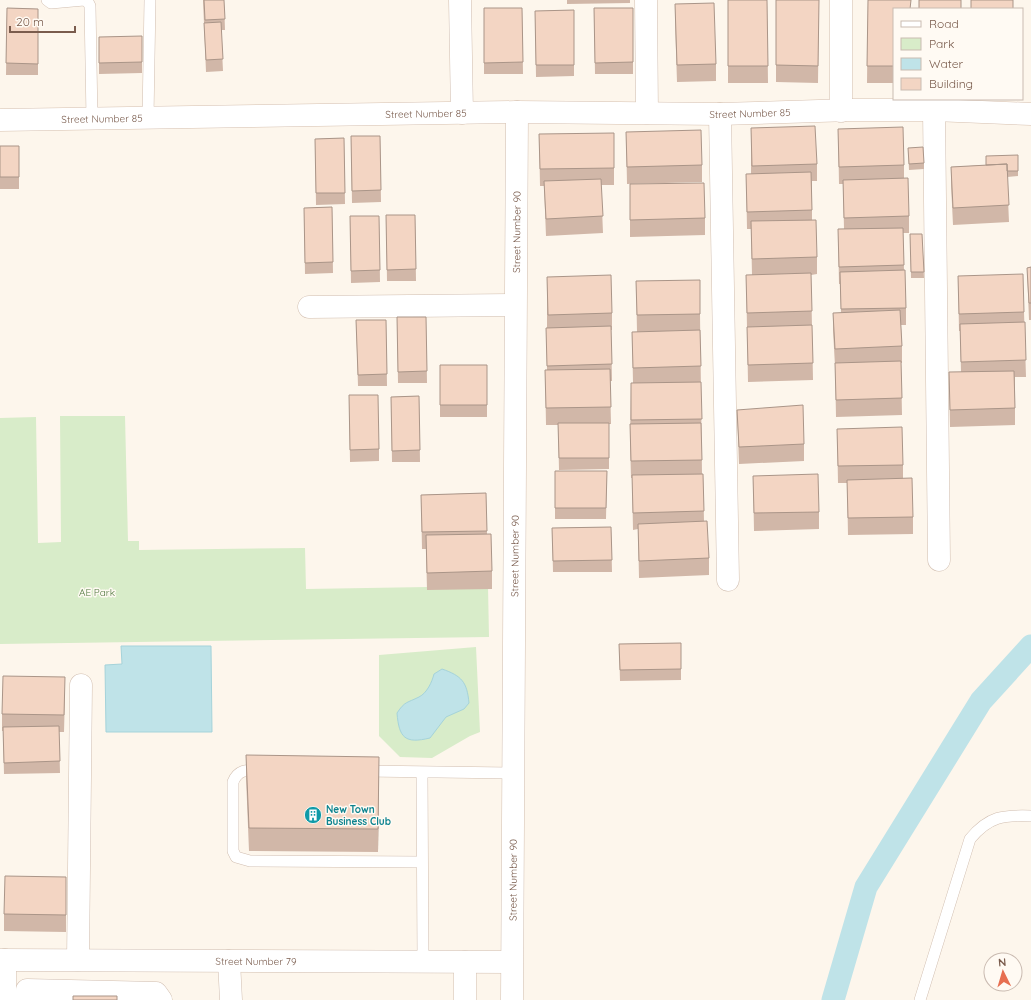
<svg xmlns="http://www.w3.org/2000/svg" width="1031" height="1000" font-family="Quicksand,sans-serif">
  <style>
    .green { fill: #d8ecc9 }
    .water { fill: #bfe3e8; stroke: #a5d3da }
    .lines { fill: none; stroke-linecap: round; stroke-linejoin: round }
    .canal { stroke: #bfe3e8; stroke-width: 23 }
    .lane-casing { stroke: #d1beb0; stroke-width: 12 }
    .street-casing { stroke: #d1beb0; stroke-width: 23 }
    .secondary-casing { stroke: #d6c0b0; stroke-width: 23 }
    .lane { stroke: #fff; stroke-width: 11 }
    .street { stroke: #fff; stroke-width: 22 }
    .secondary { stroke: #fff; stroke-width: 22 }
    .wall { fill: #d1b7a8 }
    .shaded-wall { fill: #aa9588 }
    .building { fill: #f3d5c3; stroke: #aa9588 }
    .labels { text-anchor: middle; stroke-width: 3; stroke-linejoin: round; paint-order: stroke }
    .street-label { font-size: 10px; fill: #7a5c4d; stroke: #fffaf3 }
    .park-label { font-size: 10px; fill: #537a41; stroke: #fffaf3 }
    .culture-label { font-size: 10px; font-weight: bold; fill: #0d838f; stroke: #fffaf3; text-anchor: start }
  </style>
  <rect width="100%" height="100%" fill="#fdf6ec"/>
  <path class="green" d="M60,416H125L128,541H139V550L305,548L306,589L488,586L489,637L0,644V418L36,417L38,543L61,542Z
    M476,647L480,732L470,736L432,758L400,757L379,736V655Z"/>
  <path class="water" d="M121,646H211L212,732H106L105,665L122,664Z
    M442,669C462,676 467,682 469,703L464,709L446,717L430,738C405,744 399,738 397,713C405,701 407,703 419,697C427,693 432,682 434,674Z"/>
  <g class="lines">
    <path class="canal" d="M833,1000L866,887L981,701L1031,646"/>
    <defs>
      <path id="lane" d="M47,0L51,3L84,0L88,2L90,6L92,119
        M148,118L150,0
        M260,770C248,770 238,769 233,782V851L236,857L250,861L422,862
        M365,771L513,773
        M422,772L423,962
        M920,1000L970,839C989,816 1003,815 1031,816"/>
      <g id="street">
        <path d="M460,0L462,113"/>
        <path d="M646,0L647,113"/>
        <path d="M934,110L939,560"/>
        <path d="M841,111V0"/>
        <path d="M720,114L728,580"/>
        <path d="M309,307L515,305"/>
        <path id="s1" d="M0,960L511,962"/>
        <path d="M78,960L81,685"/>
        <path d="M229,961L231,1000"/>
        <path d="M5,1000V960"/>
        <path d="M27,1000V990L156,993L161,1000"/>
        <path d="M465,1000V962"/>
        <path id="s2" d="M512,1000L517,112"/>
      </g>
      <g id="secondary">
        <path id="s3" d="M0,120L517,112L720,114L851,110H934L1031,114"/>
      </g>
    </defs>
    <use href="#lane" class="lane-casing"/>
    <use href="#street" class="street-casing"/>
    <use href="#secondary" class="secondary-casing"/>
    <use href="#lane" class="lane"/>
    <use href="#street" class="street"/>
    <use href="#secondary" class="secondary"/>
  </g>
  <path class="wall" d="M203,0H224L225,30H221L223,71L206,72Z
    M567,0H630V3L567,4Z
    M728,0H767L768,83H728Z
    M776,0H819L818,83L776,82Z
    M868,0L894,9V83H867Z
    M675,4L716,64V81L677,82L675,21Z
    M7,8L38,9V75H6Z
    M484,8H522L523,74H484Z
    M594,8H633V74H595Z
    M574,10V76L536,77L535,11Z
    M99,37L142,62V73L99,74Z
    M751,128L817,164V181H812V220L817,257V274L811,275L813,380L748,382L746,275H752L751,229H747L746,174H751Z
    M838,129L904,165V178L909,216V233H903L904,270L906,308V325H901L902,346V363H901L902,415L836,417L835,366L833,330V313H841L840,284H839L838,229H844L843,184H839Z
    M626,132L702,165V182L627,184Z
    M539,134L614,168V185H601L603,233L546,236L544,186H540Z
    M351,136H380L381,202L352,203Z
    M344,138L345,204L316,205L315,139Z
    M0,146H19V189H0Z
    M908,148L924,163V169L909,170Z
    M1018,155V176L1007,177L1009,222L953,225L951,184V167L986,165Z
    M630,184L705,218V235L630,237Z
    M332,207L333,273L305,274L304,208Z
    M386,215H415L416,281H387Z
    M350,216H379L380,282L351,283Z
    M910,234H922L924,278H911Z
    M1031,267V320H1029L1027,268Z
    M958,276L1024,312L1026,377H1015V425L950,427L949,372H961L960,331H959Z
    M547,277L612,313V330H611L612,381H610L611,424H609V469L559,470L558,425H546L545,370H547L546,328H547Z
    M636,281L700,314L702,474H703L704,521L709,558V575L639,578L638,529L633,530L632,478H631L630,441L631,383H633L632,332H637Z
    M397,317H426L427,383H398Z
    M356,320H386L387,386H358Z
    M440,365H487V417H440Z
    M349,395L379,449V461L350,462Z
    M419,396L420,462H392L391,397Z
    M737,410L804,444V461L739,464Z
    M837,429L903,465V479L913,517V534L848,535L847,483H838Z
    M555,471H607L606,519H555Z
    M753,476L819,512V529L754,531Z
    M486,493L487,534L492,571V589L427,590L426,549H422L421,495Z
    M611,527L612,572H553L552,528Z
    M681,643V680L620,681L619,644Z
    M65,694L64,732H59L60,773L4,774L3,731H2V714Z
    M246,755L379,780L378,852L249,851L246,777Z
    M66,894V932L4,931V914Z"/>
  <path class="shaded-wall" d="M379,757V780L378,852V829Z"/>
  <path class="building" d="M204,0H224L225,19L205,20Z
    M728,0H767L768,66H728Z
    M776,0H819L818,66L776,65Z
    M868,0H911L910,9H894V66H867Z
    M919,0H961V9H919Z
    M971,0H1013V9H971Z
    M714,3L716,64L677,65L675,4Z
    M7,8L38,9V64L6,63Z
    M484,8H522L523,62L484,63Z
    M594,8H633V62L595,63Z
    M574,10V65H536L535,11Z
    M221,22L223,59L206,60L204,23Z
    M142,36V62L99,63V37Z
    M815,126L817,164L752,166L751,128Z
    M903,127L904,165L839,167L838,129Z
    M701,130L702,165L627,167L626,132Z
    M614,133V168L540,169L539,134Z
    M351,136H380L381,190L352,191Z
    M344,138L345,193H316L315,139Z
    M0,146H19V177H0Z
    M923,147L924,163L909,164L908,148Z
    M1018,155V171H1007V164L986,165V156Z
    M1007,164L1009,205L953,208L951,167Z
    M811,172L812,210L747,212L746,174Z
    M908,178L909,216L844,218L843,180Z
    M601,179L603,216L546,219L544,181Z
    M704,183L705,218L630,220V184Z
    M332,207L333,262L305,263L304,208Z
    M386,215H415L416,269L387,270Z
    M350,216H379L380,270L351,271Z
    M816,220L817,257L752,259L751,221Z
    M903,228L904,265L839,267L838,229Z
    M910,234H922L924,272H911Z
    M1031,267V303H1029L1027,268Z
    M905,270L906,308L841,309L840,272Z
    M811,273L812,311L747,313L746,275Z
    M1023,274L1024,312L959,314L958,276Z
    M611,275L612,313L548,315L547,277Z
    M700,280V314L637,315L636,281Z
    M900,310L902,346L835,349L833,313Z
    M397,317H426L427,371L398,372Z
    M356,320H386L387,374L358,375Z
    M1025,322L1026,360L961,362L960,324Z
    M812,325L813,363L748,365L747,327Z
    M611,326L612,364L547,366L546,328Z
    M700,330L701,366L633,368L632,332Z
    M901,361L902,398L836,400L835,363Z
    M440,365H487V405H440Z
    M610,369L611,407L546,408L545,370Z
    M1014,371L1015,408L950,410L949,372Z
    M701,382L702,419L631,420V383Z
    M349,395H378L379,449L350,450Z
    M419,396L420,450L392,451L391,397Z
    M803,405L804,444L739,447L737,410Z
    M558,423H609V458H559Z
    M701,423L702,460L631,461L630,424Z
    M902,427L903,465L838,466L837,429Z
    M555,471H607L606,508H555Z
    M703,474L704,511L633,513L632,475Z
    M818,474L819,512L754,513L753,476Z
    M912,478L913,517L848,518L847,480Z
    M486,493L487,531L422,532L421,495Z
    M707,521L709,558L639,561L638,524Z
    M611,527L612,560L553,561L552,528Z
    M491,534L492,571L427,573L426,535Z
    M681,643V669L620,670L619,644Z
    M3,676L65,677L64,715L2,714Z
    M59,726L60,761L4,763L3,727Z
    M246,755L379,757L378,829L249,828Z
    M5,876L66,877V915L4,914Z
    M73,996H117V1000H73Z"/>
  <defs>
    <symbol id="building-disc" viewBox="-11 -11 22 22"><circle r="9.5" fill="#0f9aa8" stroke="#fffaf3"/><path d="M-4-6H4V6H1V3H-1V6H-4ZM-2.5-4.3h1.7v1.8h-1.7ZM.8-4.3h1.7v1.8H.8ZM-2.5-1h1.7V.8h-1.7ZM.8-1h1.7V.8H.8Z" fill="#fff"/></symbol>
  </defs>
  <g fill-rule="evenodd">
    <use href="#building-disc" x="303" y="805" width="20" height="20"/>
  </g>
  <g class="labels">
    <g class="street-label">
      <text dy="4" stroke="none"><textPath href="#s3" startOffset="426">Street Number 85</textPath></text>
      <text dy="4" stroke="none"><textPath href="#s3" startOffset="750">Street Number 85</textPath></text>
      <text dy="4" stroke="none"><textPath href="#s3" startOffset="102">Street Number 85</textPath></text>
      <text dy="4" stroke="none"><textPath href="#s2" startOffset="768">Street Number 90</textPath></text>
      <text dy="4" stroke="none"><textPath href="#s2" startOffset="444">Street Number 90</textPath></text>
      <text dy="4" stroke="none"><textPath href="#s2" startOffset="120">Street Number 90</textPath></text>
      <text dy="4" stroke="none"><textPath href="#s1" startOffset="256">Street Number 79</textPath></text>
    </g>
    <g class="park-label">
      <text x="97" y="596">AE Park</text>
    </g>
    <g class="culture-label">
      <text x="326" y="813">New Town<tspan x="326" dy="12">Business Club</tspan></text>
    </g>
  </g>
  <rect x="893" y="8" width="130" height="92" fill="#fffaf3" stroke="#cabbb1"/>
  <rect x="901" y="21" width="20" height="6" fill="#ffffff" stroke="#cabbb1"/>
  <text x="929" y="28" font-size="12" fill="#7a5c4d">Road</text>
  <rect x="901" y="38" width="20" height="12" fill="#d8ecc9" stroke="#cabbb1"/>
  <text x="929" y="48" font-size="12" fill="#7a5c4d">Park</text>
  <rect x="901" y="58" width="20" height="12" fill="#bfe3e8" stroke="#cabbb1"/>
  <text x="929" y="68" font-size="12" fill="#7a5c4d">Water</text>
  <rect x="901" y="78" width="20" height="12" fill="#f3d5c3" stroke="#cabbb1"/>
  <text x="929" y="88" font-size="12" fill="#7a5c4d">Building</text>
  <g transform="translate(1003 972) rotate(355)"><circle r="19" fill="#fffaf3" stroke="#cabbb1"/>
  <path d="M0-3L7 15L0 10L-7 15Z" fill="#e76f51"/>
  <text y="-6" font-size="11" font-weight="bold" text-anchor="middle" fill="#7a5c4d">N</text>
  </g>
  <path d="M10 26v6h65v-6" fill="none" stroke="#7a5c4d" stroke-width="2"/>
  <text x="16" y="26" font-size="12" fill="#7a5c4d" stroke="#fffaf3" stroke-width="3" paint-order="stroke">20 m</text>
</svg>
